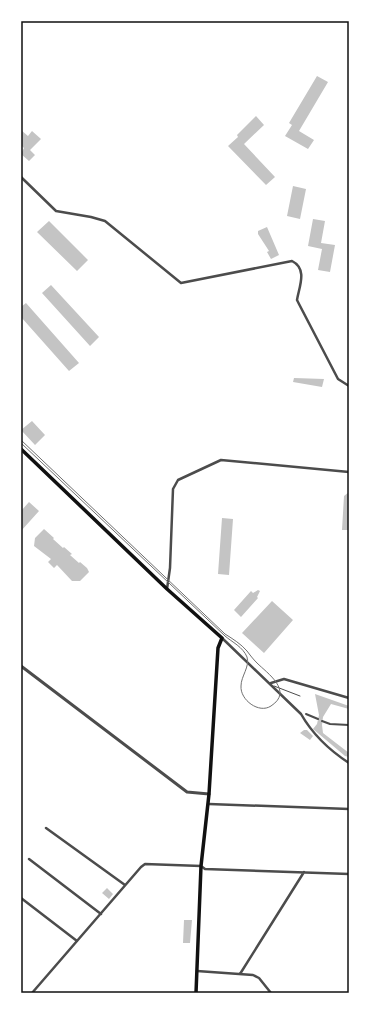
<svg xmlns="http://www.w3.org/2000/svg" width="370" height="1014" font-family="'DM Sans',sans-serif">
  <style>
    .building { fill: #c4c4c4 }
    .lines { fill: none; stroke-linecap: round; stroke-linejoin: round }
    .service { stroke: #4c4c4c; stroke-width: 1 }
    .pedestrian { stroke: #4c4c4c; stroke-width: 2 }
    .minor { stroke: #4c4c4c; stroke-width: 2.5 }
    .tertiary { stroke: #4c4c4c; stroke-width: 3 }
    .secondary { stroke: #111; stroke-width: 3.5 }
    .tram { stroke: #707070; stroke-width: 1 }
    .neatline { fill: none; stroke: #111; stroke-width: 1.5 }
  </style>
  <rect width="100%" height="100%" fill="#fff"/>
  <path class="building" d="M317,76L328,82L299,131L314,140L308,149L285,136L292,125L289,123Z
    M256,116L264,125L244,144L275,177L266,185L228,146L238,137L237,135Z
    M21,130L28,136L32,131L41,139L30,150L35,155L29,161L21,154L24,148L21,145Z
    M293,186L306,189L300,219L287,216Z
    M313,219L325,221L321,243L335,245L330,272L318,270L322,249L308,246Z
    M49,221L88,260L77,271L37,232Z
    M267,227L279,255L271,259L267,252L269,251L258,234V231Z
    M51,285L99,337L90,346L42,293Z
    M26,303L79,363L69,371L21,317V307Z
    M294,378L324,379L322,387L293,382Z
    M32,421L45,435L35,445L21,430Z
    M349,492V530H342L344,496Z
    M29,502L39,511L21,531V511Z
    M222,518L233,519L229,575L218,574Z
    M44,529L54,538L53,539L63,548L64,547L72,554L70,555L79,563L80,562L87,568L89,572L80,581H72L57,565L54,568L48,562L51,559L34,546L35,538Z
    M258,590L260,591L257,597L258,598L241,617L234,610L251,591L253,593Z
    M272,601L293,620L264,653L242,633Z
    M315,694L349,706V709L331,704L323,717L322,725L323,733L349,753V757L345,756L313,729L317,724L319,715Z
    M304,730H307L313,736L310,740L300,733Z
    M107,888L113,894L109,899L102,893Z
    M184,920H192L190,943H183Z"/>
  <g class="lines">
    <path class="service" d="M274,686L300,696"/>
    <path class="pedestrian" d="M306,714L318,719
      M322,721L330,724L349,725"/>
    <path class="minor" d="M21,177L56,211L91,217L105,221L181,283L292,261C308,269 299,287 297,300L299,304L338,379L349,386
      M167,589L170,568L173,489L178,480L221,460L349,472
      M222,638L301,714C313,735 329,750 349,763
      M271,683L284,679L349,698
      M209,804L349,809
      M46,828L125,885
      M29,859L101,914
      M21,898L77,941
      M197,971L253,975L259,978L271,993
      M240,974L304,872
      M32,993L141,867L145,864L201,866L205,869L349,874"/>
    <path class="tertiary" d="M21,666L187,792L209,794"/>
    <path class="secondary" d="M21,449L167,589L222,638L218,648L209,794L201,866L196,993"/>
    <path class="tram" d="M21,440L225,634C233,639 241,644 247,651C250,655 253,659 257,663C267,673 294,691 271,706C259,714 240,700 241,686C241,676 250,667 247,657C243,647 232,642 225,636L21,443"/>
  </g>
  <rect width="370" height="1014" fill="none" stroke="#ffffff" stroke-width="44"/>
  <rect x="22" y="22" width="326" height="970" class="neatline"/>
</svg>
